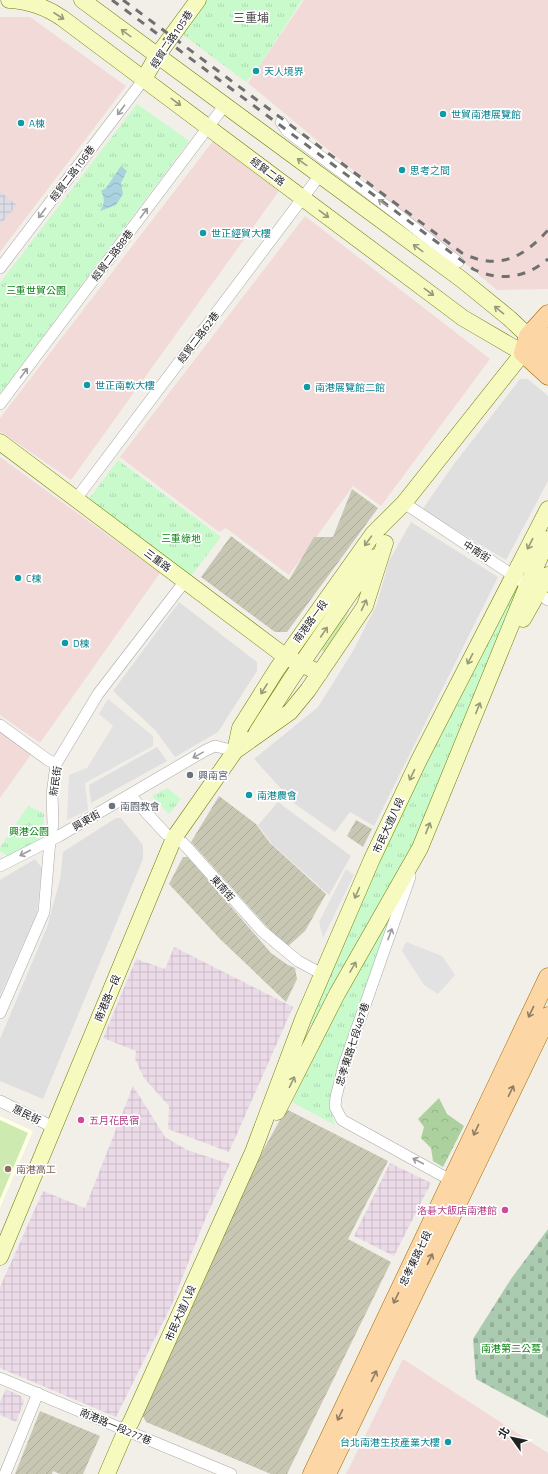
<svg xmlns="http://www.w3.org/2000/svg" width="548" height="1474" font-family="'Titillium Web','Noto Sans TC',sans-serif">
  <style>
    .residential { fill: #e0dfdf }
    .commercial { fill: #f2dad9 }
    .industrial { fill: url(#industrial-grid) }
    .education { fill: #ffffe5 }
    .construction { fill: url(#construction-furrows) }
    .grass { fill: #cdebb0 }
    .forest { fill: url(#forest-crowns) }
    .cemetery { fill: url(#cemetery-stones) }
    .park { fill: url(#park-tufts) }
    .parking { fill: #e2e2e2 }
    .plaza { fill: url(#plaza-grid) }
    .water { fill: url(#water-waves) }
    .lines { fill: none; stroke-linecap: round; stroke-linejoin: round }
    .street-casing { stroke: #a9a9a9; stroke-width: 12 }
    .secondary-casing { stroke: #707d05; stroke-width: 17 }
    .primary-casing { stroke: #a06b00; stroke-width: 19 }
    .street { stroke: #fff; stroke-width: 11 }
    .secondary { stroke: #f7fabf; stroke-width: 16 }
    .primary { stroke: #fcd6a4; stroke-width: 18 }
    .rail { stroke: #707070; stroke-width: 3; stroke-dasharray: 8 8; stroke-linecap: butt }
    .oneway { stroke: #979978 }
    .oneway2 { stroke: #9c9c9c }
    .oneway3 { stroke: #8f7c63 }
    .culture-dot { fill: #0f9aa8; stroke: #fff; stroke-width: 1.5 }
    .worship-dot { fill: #6b7280; stroke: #fff; stroke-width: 1.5 }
    .hotel-dot { fill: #d1479c; stroke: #fff; stroke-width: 1.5 }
    .education-dot { fill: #8d6e63; stroke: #fff; stroke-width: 1.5 }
    .labels { text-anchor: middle; stroke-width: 3.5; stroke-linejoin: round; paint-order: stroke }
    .street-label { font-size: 10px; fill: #222; stroke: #fff }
    .culture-label { font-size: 10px; fill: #0d838f; stroke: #fff; text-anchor: start }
    .park-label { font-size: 10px; fill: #0c8416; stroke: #fff }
    .worship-label { font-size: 10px; fill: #5b616d; stroke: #fff; text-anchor: start }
    .hotel-label { font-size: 10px; fill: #b23c85; stroke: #fff; text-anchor: start }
    .education-label { font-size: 10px; fill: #785e54; stroke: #fff; text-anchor: start }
    .quarter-label { font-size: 12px; fill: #555; stroke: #fff }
  </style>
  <defs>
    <pattern id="industrial-grid" width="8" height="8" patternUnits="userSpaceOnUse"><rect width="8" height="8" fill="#ebdbe8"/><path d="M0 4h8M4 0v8" fill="none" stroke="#c9bcc7"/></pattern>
    <pattern id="construction-furrows" width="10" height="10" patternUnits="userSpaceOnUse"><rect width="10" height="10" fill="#c7c7b4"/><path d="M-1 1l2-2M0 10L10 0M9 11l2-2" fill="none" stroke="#abab9a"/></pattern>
    <pattern id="forest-crowns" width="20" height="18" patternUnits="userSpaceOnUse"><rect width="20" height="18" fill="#add19e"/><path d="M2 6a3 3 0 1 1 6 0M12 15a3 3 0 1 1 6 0" fill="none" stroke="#95b388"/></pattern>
    <pattern id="cemetery-stones" width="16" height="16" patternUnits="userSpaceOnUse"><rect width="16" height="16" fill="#aacbaf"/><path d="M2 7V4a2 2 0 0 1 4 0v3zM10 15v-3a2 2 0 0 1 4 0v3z" fill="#92ae96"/></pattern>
    <pattern id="park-tufts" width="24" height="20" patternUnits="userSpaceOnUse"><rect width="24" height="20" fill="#c8facc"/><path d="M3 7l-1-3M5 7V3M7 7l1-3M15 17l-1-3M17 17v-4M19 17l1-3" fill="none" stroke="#acd6af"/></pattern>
    <pattern id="plaza-grid" width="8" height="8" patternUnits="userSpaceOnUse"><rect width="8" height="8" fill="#dddde8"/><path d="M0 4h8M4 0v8" fill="none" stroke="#bdbdc7"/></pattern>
    <pattern id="water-waves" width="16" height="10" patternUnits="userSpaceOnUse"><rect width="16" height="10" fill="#aad3df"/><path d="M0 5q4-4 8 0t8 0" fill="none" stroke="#92b5bf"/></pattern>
  </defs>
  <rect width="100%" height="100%" fill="#f2efe9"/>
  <path class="residential" d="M520,379H528L548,396V481L506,560L422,510L454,464Z
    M411,522L498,577L374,826L350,812L335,832L295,804L254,759L318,707L353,651L377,604L389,561Z
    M179,602L257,662V671L218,732L175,757L155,730L113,691Z
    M157,747L167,761L91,803L89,785Z
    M278,802L351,856L329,895L272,844L258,825Z
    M116,818H121L143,845V859L43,1099L0,1081V1039L47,927L60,880L63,852Z
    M35,859L42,868L37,913L0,996V880Z"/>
  <path class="commercial" d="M304,0H548V289L497,290L248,83Z
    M0,17H30L126,86L0,252Z
    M213,141L279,191L71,480L0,431V418Z
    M305,216L490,359L381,506L353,486L289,575L226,528L219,532L120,457Z
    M0,457L160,573L40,743L0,715Z
    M0,718L38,745L0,798Z
    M403,1359L548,1453V1474H346Z"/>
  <path class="industrial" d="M174,947L293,1007L229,1152L168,1129L169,1106L144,1078L135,1059L136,1051L103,1038L136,959L165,969Z
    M133,1086L165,1137L187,1150L230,1164L204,1222L172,1304L116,1417L0,1368V1287L43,1191L85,1208Z
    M390,1163L431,1183L394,1256L354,1236Z
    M6,1389L21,1396L24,1402L16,1422L0,1415V1402Z"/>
  <path class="education" d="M0,1116L33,1131L0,1208Z"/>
  <path class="construction" d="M352,489L378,508L287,632H275L201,577L231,536L289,580L314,537H333Z
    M219,796L256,824L270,843L326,894L305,931L286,948L191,842Z
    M356,820L372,829L363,847L347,836Z
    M183,857H188L271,953L288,965L295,968L297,979L286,1002L220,939L169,884Z
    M286,1109L388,1161L348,1239L391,1262L287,1474H271L146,1422L142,1414L245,1183Z
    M40,1411L100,1436L83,1474H60L53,1471L52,1474H15Z"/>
  <path class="grass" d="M352,603L347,615L326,653L319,648Z
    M0,1120L28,1133L0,1199Z"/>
  <path class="forest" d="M439,1098L447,1114L464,1126L443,1167L433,1161L431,1148L421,1138L424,1127L418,1119Z"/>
  <path class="cemetery" d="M548,1229V1418L476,1379L473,1339L511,1279Z"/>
  <path class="park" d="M205,0H302L256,71L246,82L182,34Z
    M137,104L189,141L0,394V283Z
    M118,460L221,537L191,576L89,499Z
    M512,590L516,591L518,595L411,851L315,1021L312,1024H308L385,844Z
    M167,788L181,799L169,814L152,796Z
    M28,806L44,813L43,839L9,857L0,851V847Z
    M389,912L393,915L333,1084L329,1104L335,1125L292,1102L329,1021Z"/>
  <path class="parking" d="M108,699L153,736V746L85,783L88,810L67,820L69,775L87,768L113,726L99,714Z
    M346,869L354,875L323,938L319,922Z
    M406,942L442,956L455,975L438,994L424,985L402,951Z"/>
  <path class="plaza" d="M0,192L17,205L0,225Z"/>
  <path class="water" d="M121,166L127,171L121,183L123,194L116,205L100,211C105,203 105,199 101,191L106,188Z"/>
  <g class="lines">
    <defs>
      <path id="street" d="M281,122L287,131L393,211L458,262
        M0,268L144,79
        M0,404L224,106
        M76,499L320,175
        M404,503L514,576L548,600
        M0,725L48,760L56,764
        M130,795L166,834L183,843L262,931L298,961L322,974
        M0,866L59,836L206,750L215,746L235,751
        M410,877L344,1065L336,1097L335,1107L342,1120L452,1181
        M0,1013L44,912L50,840L53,824L52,795L56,764L98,694L185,581
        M0,1101L53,1127
        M0,1378L231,1474
        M5,1474L38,1393"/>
      <path id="secondary" d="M9,0C29,1 46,7 62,18L463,318L523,353
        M82,0L461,279L509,318L539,346L523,353L404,503L373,534L277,669L240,728L235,751
        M144,79L157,56L198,0
        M0,442L286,657L320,673
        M523,619L548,575
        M257,732L291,679L375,557
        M277,1112L337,994L420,848L525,591L548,539
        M0,1257L174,838L235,751L290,712L308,690L365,606L385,543
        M107,1474L126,1430L131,1422L253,1152L303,1019L372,859L419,760L548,509"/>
      <path id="primary" d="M548,314L528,336L523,353L548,376
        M548,337L539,346L548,355
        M312,1474L548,977
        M327,1474L548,1016"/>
    </defs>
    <use href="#street" class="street-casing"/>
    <use href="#secondary" class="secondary-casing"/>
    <use href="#primary" class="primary-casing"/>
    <use href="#street" class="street"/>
    <use href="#secondary" class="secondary"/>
    <use href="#primary" class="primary"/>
    <path class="rail" d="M112,0L473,269C500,282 526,278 548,259
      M123,0L462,253C498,271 523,258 548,230"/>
  </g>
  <defs><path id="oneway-shaft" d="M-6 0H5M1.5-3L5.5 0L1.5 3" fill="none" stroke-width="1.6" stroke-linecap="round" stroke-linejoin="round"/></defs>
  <g class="oneway">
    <use href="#oneway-shaft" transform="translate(59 16) rotate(33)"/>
    <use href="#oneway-shaft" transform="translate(126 33) rotate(-144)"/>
    <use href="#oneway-shaft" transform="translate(176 102) rotate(37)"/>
    <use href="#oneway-shaft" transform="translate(302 162) rotate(-144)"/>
    <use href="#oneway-shaft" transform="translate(324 214) rotate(37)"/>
    <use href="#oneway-shaft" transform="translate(418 248) rotate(-144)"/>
    <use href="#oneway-shaft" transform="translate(429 292) rotate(37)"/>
    <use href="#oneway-shaft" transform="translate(499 310) rotate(-141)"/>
    <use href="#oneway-shaft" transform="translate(368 541) rotate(126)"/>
    <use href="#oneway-shaft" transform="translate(530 544) rotate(117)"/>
    <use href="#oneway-shaft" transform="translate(364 605) rotate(-65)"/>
    <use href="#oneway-shaft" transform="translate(324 632) rotate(-56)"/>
    <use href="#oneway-shaft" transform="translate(470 659) rotate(117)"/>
    <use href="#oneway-shaft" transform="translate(264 689) rotate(122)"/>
    <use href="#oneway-shaft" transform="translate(478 708) rotate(-68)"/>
    <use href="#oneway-shaft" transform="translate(412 775) rotate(115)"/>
    <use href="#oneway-shaft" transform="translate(428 828) rotate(-68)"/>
    <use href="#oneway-shaft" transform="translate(357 893) rotate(114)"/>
    <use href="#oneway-shaft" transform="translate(353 967) rotate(-60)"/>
    <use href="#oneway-shaft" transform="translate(292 1082) rotate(-64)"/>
  </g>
  <g class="oneway2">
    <use href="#oneway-shaft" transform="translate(121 110) rotate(127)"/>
    <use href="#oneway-shaft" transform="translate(383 203) rotate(-143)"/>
    <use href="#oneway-shaft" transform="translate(42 213) rotate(127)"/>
    <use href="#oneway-shaft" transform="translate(144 213) rotate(-53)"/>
    <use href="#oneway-shaft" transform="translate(24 373) rotate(-53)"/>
    <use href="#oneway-shaft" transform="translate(198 755) rotate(151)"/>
    <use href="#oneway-shaft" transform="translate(25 853) rotate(153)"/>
    <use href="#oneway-shaft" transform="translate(390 934) rotate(-70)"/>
    <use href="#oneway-shaft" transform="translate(418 1161) rotate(-152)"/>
  </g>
  <g class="oneway3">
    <use href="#oneway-shaft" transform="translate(531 1012) rotate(115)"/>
    <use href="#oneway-shaft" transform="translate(511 1091) rotate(-64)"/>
    <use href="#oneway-shaft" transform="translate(476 1130) rotate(115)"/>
    <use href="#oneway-shaft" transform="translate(430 1259) rotate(-64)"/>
    <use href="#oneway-shaft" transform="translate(396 1298) rotate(116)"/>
    <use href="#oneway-shaft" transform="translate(374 1376) rotate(-64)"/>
    <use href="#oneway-shaft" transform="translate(340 1415) rotate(116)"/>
  </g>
  <g class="culture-dot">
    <circle cx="256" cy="71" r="4"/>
    <circle cx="443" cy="114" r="4"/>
    <circle cx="21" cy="123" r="4"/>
    <circle cx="402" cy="170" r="4"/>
    <circle cx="203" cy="233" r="4"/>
    <circle cx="87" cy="385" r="4"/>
    <circle cx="307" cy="387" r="4"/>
    <circle cx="18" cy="578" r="4"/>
    <circle cx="65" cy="643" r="4"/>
    <circle cx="249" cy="795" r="4"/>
    <circle cx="448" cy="1442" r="4"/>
  </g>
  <g class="worship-dot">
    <circle cx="190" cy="775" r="4"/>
    <circle cx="112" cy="806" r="4"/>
  </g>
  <g class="hotel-dot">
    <circle cx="81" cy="1120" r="4"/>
    <circle cx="505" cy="1210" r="4"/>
  </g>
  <circle class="education-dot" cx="8" cy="1169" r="4"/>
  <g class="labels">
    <g class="street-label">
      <text transform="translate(171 39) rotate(-56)" y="4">經貿二路105巷</text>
      <text transform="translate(268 171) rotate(37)" y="4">經貿二路</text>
      <text transform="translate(72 173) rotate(-53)" y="4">經貿二路106巷</text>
      <text transform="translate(112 255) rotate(-53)" y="4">經貿二路88巷</text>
      <text transform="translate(198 337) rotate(-53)" y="4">經貿二路62巷</text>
      <text transform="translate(477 551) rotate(33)" y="4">中南街</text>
      <text transform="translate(158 560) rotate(37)" y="4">三重路</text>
      <text transform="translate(310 621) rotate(-54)" y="4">南港路一段</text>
      <text transform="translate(55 781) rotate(-82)" y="4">新民街</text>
      <text transform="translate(86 820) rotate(-30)" y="4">興東街</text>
      <text transform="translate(388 825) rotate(-65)" y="4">市民大道八段</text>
      <text transform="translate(223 888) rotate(48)" y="4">東南街</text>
      <text transform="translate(107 998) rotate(-67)" y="4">南港路一段</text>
      <text transform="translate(352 1044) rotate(-72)" y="4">忠孝東路七段487巷</text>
      <text transform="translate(27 1114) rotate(26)" y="4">惠民街</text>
      <text transform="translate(415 1258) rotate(-64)" y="4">忠孝東路七段</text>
      <text transform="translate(180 1313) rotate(-66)" y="4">市民大道八段</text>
      <text transform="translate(116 1426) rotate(23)" y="4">南港路一段277巷</text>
    </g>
    <g class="culture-label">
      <text x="264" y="75">天人境界</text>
      <text x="451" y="118">世貿南港展覽館</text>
      <text x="29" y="127">A棟</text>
      <text x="410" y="174">思考之間</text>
      <text x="211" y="237">世正經貿大樓</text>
      <text x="95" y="389">世正南軟大樓</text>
      <text x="315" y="391">南港展覽館二館</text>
      <text x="26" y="582">C棟</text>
      <text x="73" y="647">D棟</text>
      <text x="257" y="799">南港農會</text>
      <text x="440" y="1446" text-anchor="end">台北南港生技產業大樓</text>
    </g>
    <g class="park-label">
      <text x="36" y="294">三重世貿公園</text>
      <text x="181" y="542">三重綠地</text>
      <text x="29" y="835">興港公園</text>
      <text x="511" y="1352">南港第二公墓</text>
    </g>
    <g class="worship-label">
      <text x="198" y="779">興南宮</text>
      <text x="120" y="810">南園教會</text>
    </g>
    <g class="hotel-label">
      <text x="89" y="1124">五月花民宿</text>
      <text x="497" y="1214" text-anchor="end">洛碁大飯店南港館</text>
    </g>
    <g class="education-label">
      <text x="16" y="1173">南港高工</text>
    </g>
    <g class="quarter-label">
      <text x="251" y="22">三重埔</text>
    </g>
  </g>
  <g transform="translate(512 1438) rotate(303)" stroke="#ffffff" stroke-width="3" paint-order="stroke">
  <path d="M0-3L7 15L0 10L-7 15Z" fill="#222222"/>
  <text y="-6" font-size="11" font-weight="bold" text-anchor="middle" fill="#222222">北</text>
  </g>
</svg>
